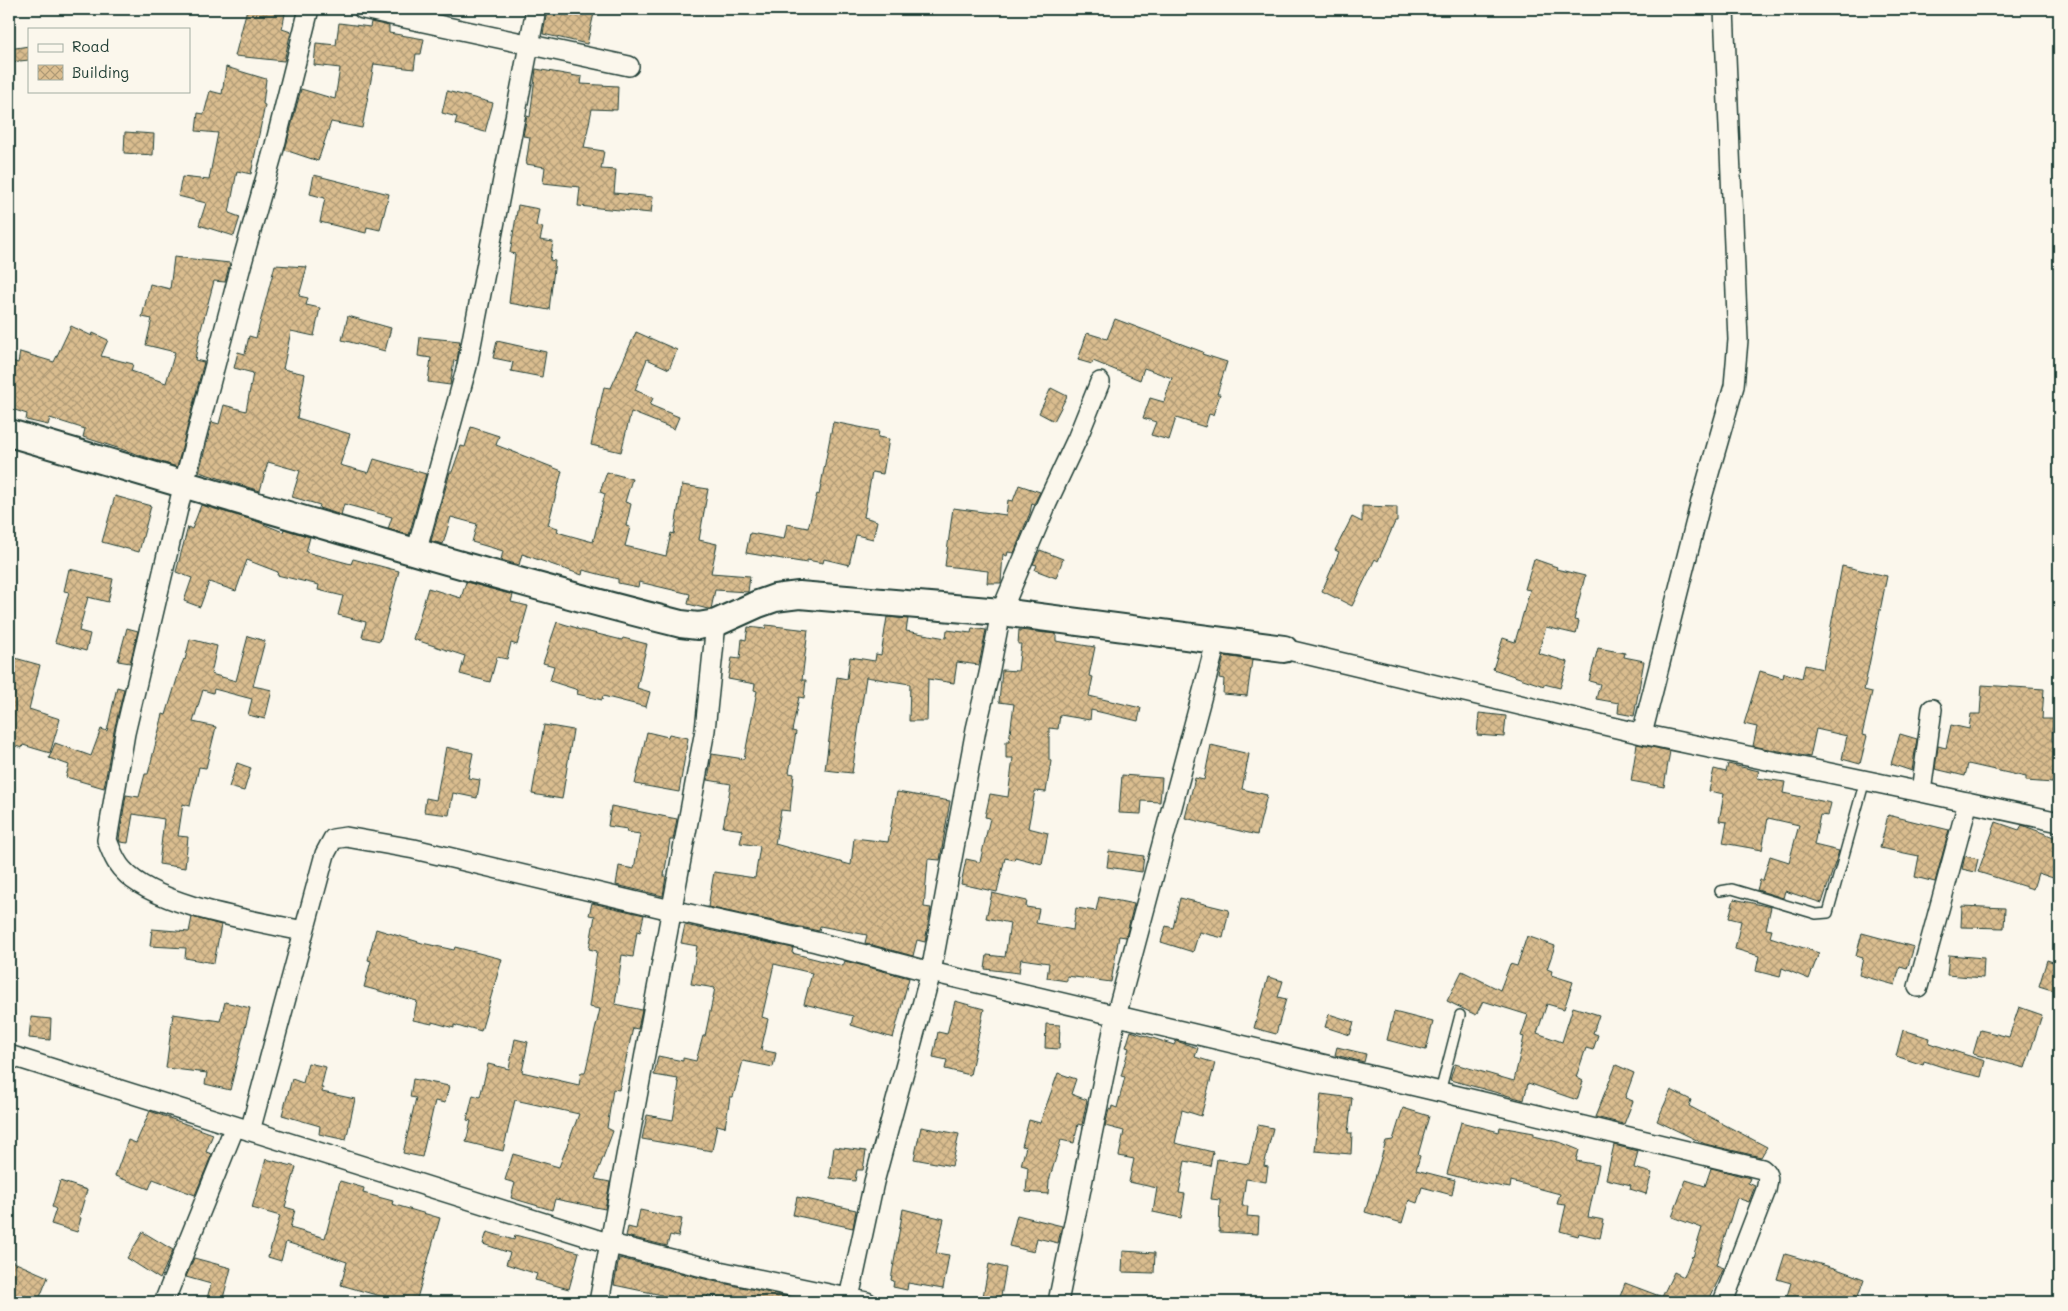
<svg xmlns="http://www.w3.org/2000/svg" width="2068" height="1311" font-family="Mali,sans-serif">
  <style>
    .building { fill: url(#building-cross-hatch); stroke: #1f3d34 }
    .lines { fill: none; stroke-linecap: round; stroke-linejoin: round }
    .lane-casing { stroke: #1f3d34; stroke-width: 12 }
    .street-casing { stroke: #1f3d34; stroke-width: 22 }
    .secondary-casing { stroke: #1f3d34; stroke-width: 30 }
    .lane { stroke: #fbf7ec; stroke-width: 9 }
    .street { stroke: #fbf7ec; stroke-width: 19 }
    .secondary { stroke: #fbf7ec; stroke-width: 26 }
  </style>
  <defs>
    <pattern id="building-cross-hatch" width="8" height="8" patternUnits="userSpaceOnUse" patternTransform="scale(1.25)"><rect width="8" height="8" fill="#dabd8f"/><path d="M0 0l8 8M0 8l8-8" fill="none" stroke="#b09b76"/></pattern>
  </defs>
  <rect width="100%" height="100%" fill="#fbf7ec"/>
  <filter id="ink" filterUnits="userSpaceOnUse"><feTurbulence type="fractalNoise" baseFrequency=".02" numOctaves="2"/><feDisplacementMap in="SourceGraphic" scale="10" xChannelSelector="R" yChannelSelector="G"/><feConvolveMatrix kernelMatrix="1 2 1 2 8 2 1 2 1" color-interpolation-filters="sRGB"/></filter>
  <g filter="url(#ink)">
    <path class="building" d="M247,9H286L282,29L291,32L284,61L235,56Z
      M570,9H595L587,44L543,34L547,11L569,15Z
      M371,22L389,26V33L424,39L421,54H416L414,69L374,64L362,128L331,122L318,161L285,150L301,89L335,99L340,68L314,65L316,43L336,45L339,23L370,27Z
      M29,46V60L10,62L9,49Z
      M226,67L266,79L263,104L265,105L251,174L237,171L229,213L240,217L234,236L199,225L206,203L178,196L182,177L209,180L218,133L196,131L198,113L204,114L210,91L222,94Z
      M536,69L582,77L581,84L618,86L617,110L592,109L584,148L604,151L601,169L616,170L614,193L653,197L651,213L578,206L580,187L543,183L545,167L526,164L530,137L523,136L527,116L530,117Z
      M447,91L493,103L485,132L455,124L457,117L442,113Z
      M125,132L154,134L153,155L124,153Z
      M314,175L389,194L380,230L367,227L366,233L320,222L325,198L310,194Z
      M518,205L539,209L536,226L543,227L540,240L553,242L550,260L555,261L549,310L509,303L515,254L510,253Z
      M174,257L230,263L225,282L214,281L200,333L195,360L204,362L177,467L83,437L85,429L50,418L48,425L26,420L27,414L9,408V393L13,377L9,376V360L18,363L20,352L54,362L71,326L92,336L93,333L108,340L101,356L133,364L131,371L166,383L175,352L146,345L152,319L142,317L150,284L170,289Z
      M275,265L307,267L299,296L308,298L306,305L320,308L314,336L291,331L283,369L305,374L297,418L350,434L340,465L369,473L374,459L426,474L409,535L388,529L392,517L344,504L341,515L319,508L320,505L292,497L300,471L268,462L260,491L199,472L212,422L219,424L224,405L246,411L253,373L234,368L238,352L245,354L249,336L256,338Z
      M348,316L391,328L385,351L342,340Z
      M1115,319L1203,352L1202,354L1227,362L1217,394H1220L1213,415L1209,414L1205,427L1176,418L1169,440L1151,435L1156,422L1143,418L1150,398L1164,402L1172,378L1144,368L1140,380L1093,361L1092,364L1078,360L1087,333L1107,339Z
      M636,332L677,350L669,369L647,359L635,390L653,398L650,405L679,417L674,429L631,412L621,452L591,445L604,387L611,388Z
      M420,337L460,341L457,361L454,360L450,385L428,382L431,358L418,356Z
      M497,341L546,352L542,377L511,371L513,362L493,358Z
      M1051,388L1067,396L1054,421L1039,413Z
      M833,422L879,431L878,437L889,439L883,474L872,472L864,517L877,521L873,539L856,535L849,565L824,559L823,563L807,560V563L746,553L750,533L784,539L787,524L808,528L817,494L819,495Z
      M471,427L499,436L496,445L562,471L548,525L558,528L557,532L593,542L605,494L600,492L607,472L632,479L625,502L631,504L626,526L630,527L625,546L666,556L671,533L674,534L682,485L708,489L699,540L717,544L711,573L750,576L748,592L715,590L711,609H708L688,604L690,594L639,582L638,587L618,583V579L583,570L582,575L522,554L519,565L501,560L503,551L472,542L477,524L451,517L443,544L431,541L450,472H452L461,446L465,447Z
      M1019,485L1040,492L1034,504L1032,503L1030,513L1014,553L1008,552L1007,556L1003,554L1001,583H987L988,571L945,566L953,508L1006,515L1008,500L1013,501Z
      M115,496L151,506L139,552L102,542Z
      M201,505L256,521L283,532L284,529L310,537L306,552L351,564L353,559L399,571L380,641L362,637L366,622L338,615L343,596L318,590L319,585L277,575L278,572L247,560L236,591L209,582L200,607L184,601L192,578L176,572L188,527L192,529Z
      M1362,506L1397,507V522H1395L1378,561L1375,559L1352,606L1322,591L1339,552L1335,550L1352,517L1362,522Z
      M1040,550L1063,559L1056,578L1035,570L1037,565L1033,564Z
      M1534,559L1557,567L1556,569L1585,576L1574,620L1579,621L1576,634L1546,627L1538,653L1568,662L1560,688L1544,684V686L1493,669L1503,638L1515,642L1530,590L1525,589Z
      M1842,566L1887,576L1864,690L1872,692L1862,735L1867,736L1860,764L1842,759L1847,736L1816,729L1810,757L1753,746L1757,727L1744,724L1760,671L1783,678L1784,673L1802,678L1805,665L1823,669Z
      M69,569L113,579L108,602L88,597L79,631L90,634L86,651L55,642L69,592L64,591Z
      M466,582L513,595L511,602L528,606L517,645L511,643L507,659L497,657L490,682L460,674L465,656L413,639L428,588L461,598Z
      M887,617L908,619L906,631L946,638L947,630L971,633L972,628L986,630L979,665L957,662L954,683L928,679L927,721H909L910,684L866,677L852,773L825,770L837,677L847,679L850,657L875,661L876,654L881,655Z
      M557,622L577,628V629L622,640L623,638L647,644L637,688L650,692L646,707L603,696L602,700L577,694L578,690L550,681L554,666L543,663Z
      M766,625L808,630L802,680H806L804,698L799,697L792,731L796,732L789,773L794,774L790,811L781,810L775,844L851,865L854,838L888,842L897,792L950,801L940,860L928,859L924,907L931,908L925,942L917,940L913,956L865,943L867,935L820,926L819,931L708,907L714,872L755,878L760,846L740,843L743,830L723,827L731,784L708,780L712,754L744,759L757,691L754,690L755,684L728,679L732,658L740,659L742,639L746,640L748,627L765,629Z
      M127,628L138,631L130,663L118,661Z
      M1019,630L1056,634V641L1095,647L1089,676L1093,677L1089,696L1141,708L1138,721L1091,710L1090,720L1060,715L1058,729L1049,728V760L1051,761L1046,792L1035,791L1028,828L1048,833L1042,864L1015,857L1014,860L1005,858L997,892L961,884L966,859L980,862L990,818L985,817L990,794L1008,797L1013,758H1006V741H1009L1014,704L999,702L1002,670L1018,671L1021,644H1018Z
      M248,636L265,641L253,686L272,690L265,719L248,715L252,699L214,689L213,693L203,690L193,722L216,727L206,768L199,767L190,806L183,804L178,836L188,837L185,868L159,864L164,819L133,814L128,843L120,842L119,839L126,795L139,797L145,774H148L163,714L166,715L181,666L184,659L185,660L190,639L217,646L211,674L236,681Z
      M1598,648L1625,653L1624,657L1644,661L1634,716L1618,713L1619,703L1596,699L1600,684L1589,681Z
      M1224,656L1252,660L1247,696L1223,694L1224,679L1219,678Z
      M15,658L40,665L29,709L60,719L50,753L23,745L22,748L9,744V708L14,690L9,688V680Z
      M1982,685L2044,689L2042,719H2053L2052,741H2057L2053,783L2026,781V777L1968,764L1965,776L1935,769L1938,746L1946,748L1951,725L1969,729L1971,714H1980Z
      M117,687L124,689L114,731L104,788L66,777L69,765L49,758L55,743L91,756L101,729L107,731Z
      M1479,713L1506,716L1504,737L1477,735Z
      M544,725L573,730L562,799L532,794Z
      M647,732L668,737L669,734L688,738L679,792L635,784Z
      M1900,734L1917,739L1912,771L1891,764Z
      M1637,744L1670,751L1664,787L1631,781Z
      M1211,745L1249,754L1242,789L1267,795L1257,835L1185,818L1195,778L1204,780Z
      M446,747L473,753L468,778L480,780L477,798L453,793L449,815L424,812L426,798L436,800Z
      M237,763L251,768L244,791L229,787Z
      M1728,764L1759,771L1757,778L1785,782L1783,793L1831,803L1828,816L1820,815L1814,845L1839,851L1822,903L1785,891L1783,898L1757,890L1760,880H1763L1770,856L1789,862L1799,825L1768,818L1762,850L1723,843L1727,822L1719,821L1724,794L1709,791L1714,769L1726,772Z
      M1122,775L1162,778L1160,802L1142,801L1141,814L1119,813Z
      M611,806L677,819L673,840H670L664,876H666L663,896L616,885L619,866L634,869L640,834L626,832L627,829L608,826Z
      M1888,815L1949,830L1935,882L1915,877L1919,856L1880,848Z
      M1996,822L2019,830L2022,825L2059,839V880L2038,873L2033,889L1978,872Z
      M1109,851L1144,856L1142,872L1107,867Z
      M1965,856L1978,859L1975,872L1962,869Z
      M992,893L1027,901L1026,907L1039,909L1036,923L1073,930L1076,908L1096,911L1099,897L1134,904L1126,937L1119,936L1111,982L1067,976V981L1047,978L1049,963L1021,959L1019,973L985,969L987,955L1005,957L1010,923L986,918Z
      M1180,898L1229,910L1223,938L1199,932L1193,952L1161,942L1166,926L1173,928Z
      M1734,899L1771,907L1766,929L1772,930L1770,937L1819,953L1809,979L1782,968L1780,977L1756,971L1759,956L1735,949L1741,921L1729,918Z
      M592,903L644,915L640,932L637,931L633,957L622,955L615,1004L642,1010L638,1029L633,1028L619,1090L613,1089L607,1128L613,1131L595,1179L610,1182L605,1209L555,1199L552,1210L511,1198L515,1183L505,1180L513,1154L559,1167L579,1114L515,1100L503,1151L466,1142L471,1121L467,1120L473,1095L480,1097L488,1064L509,1069L515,1039L528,1042L522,1072L579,1085L581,1073H585L600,1009L589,1007L597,951L589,949L595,916L589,915Z
      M1962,906L2005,908L2004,928L1961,927Z
      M192,917L221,925L214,963L185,958L186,948L150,946L152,929L189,932Z
      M685,925L793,948L792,953L843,966L845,961L909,978L893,1038L851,1025L853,1016L804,1004L812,973L774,964L762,1017L768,1019L761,1050L776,1053L773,1067L743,1061L733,1097H730L725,1127L717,1125L712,1151L642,1139L647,1115L673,1120L679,1083L677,1082L678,1079L654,1075L658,1056L683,1061V1058L696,1061L703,1036H705L715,988L691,984L697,946L681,943Z
      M376,929L422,943L454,950L455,947L502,959L481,1031L467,1027V1029L454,1025V1028L432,1022V1024L413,1020L417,1001L364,987L371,961L368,960Z
      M1862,933L1914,947L1907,969L1900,967L1895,985L1859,975L1863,958L1856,956Z
      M1527,936L1555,946L1547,969L1552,971L1551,975L1573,982L1564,1009L1547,1004L1537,1033L1562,1042L1573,1007L1599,1015L1593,1033L1598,1035L1593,1050L1586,1048L1576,1077L1583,1081L1577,1100L1528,1083L1524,1100L1450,1080L1455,1064L1514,1081L1524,1037L1521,1036L1528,1015L1483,1001L1476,1015L1447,1001L1462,971L1500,990L1510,964L1517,966Z
      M1949,955L1984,958L1983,978L1947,975Z
      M2047,960L2059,964V978L2055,991L2039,986Z
      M1268,977L1283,981L1278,997L1286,999L1276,1034L1254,1028Z
      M955,1001L984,1009L970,1075L945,1069L947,1060L933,1057L938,1032L947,1034Z
      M225,1002L250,1008L230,1090L205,1084L207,1073L166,1068L173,1014L220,1021Z
      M2019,1007L2042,1015L2025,1068L1973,1054L1980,1030L2009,1037Z
      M1394,1012L1433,1022L1426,1050L1387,1040Z
      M1329,1014L1354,1022L1350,1035L1325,1027Z
      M31,1017L51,1019L50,1040L29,1038Z
      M1046,1024L1060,1025L1059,1049L1045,1048Z
      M1903,1030L1930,1038L1929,1043L1985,1061L1981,1077L1955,1071L1924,1061L1923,1065L1896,1056Z
      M1131,1031L1174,1045L1176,1041L1198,1048L1195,1057L1215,1063L1201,1116L1182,1110L1175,1143L1213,1152L1210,1166L1185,1161L1179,1193L1185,1194L1181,1218L1153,1212L1157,1188L1129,1182L1134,1159L1119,1156L1124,1131L1105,1126L1109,1109L1111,1110L1112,1106L1117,1108L1125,1077L1121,1076L1129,1048L1126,1047Z
      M1337,1047L1366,1054L1364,1062L1335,1055Z
      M308,1063L326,1067L321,1088H323L322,1092L355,1099L346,1140L319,1134L320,1126L282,1115L292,1079L303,1083Z
      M1616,1065L1634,1073L1625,1098L1633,1101L1624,1124L1595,1117Z
      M1058,1073L1076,1079L1071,1094L1087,1100L1082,1125L1078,1124L1074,1143L1061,1140L1049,1181L1048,1194L1026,1192L1028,1167L1021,1165L1026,1147L1022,1146L1029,1120L1040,1123Z
      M413,1079L449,1086L445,1103L435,1101L422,1157L403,1153L416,1098L410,1097Z
      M1671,1090L1691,1100L1689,1106L1767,1147L1761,1157L1705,1144L1657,1121Z
      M1321,1094L1352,1098L1348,1133H1352L1351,1154L1315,1151Z
      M1403,1108L1429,1116L1418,1155L1420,1156L1416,1170L1455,1180L1452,1195L1422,1187L1417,1203L1409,1200L1402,1223L1365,1212L1386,1141L1393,1140Z
      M150,1111L213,1134L206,1152L212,1154L195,1195L153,1179L149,1189L115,1176L128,1140L136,1143Z
      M1461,1122L1499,1132L1500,1127L1534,1133V1136L1562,1143L1579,1150L1576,1161L1599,1165L1588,1217L1604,1220L1600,1238L1579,1233L1578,1236L1560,1231L1566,1205L1557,1204L1560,1194L1511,1181L1510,1188L1482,1183L1447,1174Z
      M1258,1125L1273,1128L1264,1166L1268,1167L1266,1182L1246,1179L1242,1206H1248L1247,1216L1259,1217L1258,1234L1219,1232L1220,1200L1211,1199L1217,1159L1249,1164Z
      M921,1127L959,1134L952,1166L914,1159Z
      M1614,1145L1638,1151L1634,1168L1652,1173L1646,1194L1630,1189L1631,1185L1606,1179Z
      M834,1147L866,1151L863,1170H857L855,1181L830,1178Z
      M266,1159L296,1167L285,1207L295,1210L290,1228L325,1238L340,1181L364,1188L363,1193L393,1201L392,1204L440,1218L416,1302H401L341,1285L347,1262L286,1242L281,1261L268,1257L280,1216L252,1208Z
      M1711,1168L1750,1178L1748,1183L1755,1186L1749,1202L1737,1198L1716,1265L1724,1268L1708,1302H1618L1625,1283L1662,1297L1674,1272L1684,1277L1692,1256L1693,1257L1702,1228L1672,1217L1686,1180L1705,1186Z
      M60,1181L87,1190L79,1217L81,1218L77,1232L51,1224L56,1209L52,1207Z
      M797,1197L856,1210L853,1228L793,1215Z
      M903,1209L944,1219L936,1253L949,1255L943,1289L908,1283L907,1290L893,1287L894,1281L891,1280Z
      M640,1210L682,1219L678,1237L670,1235L667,1246L626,1236L628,1227L636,1229Z
      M1017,1215L1062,1226L1058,1243L1037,1238L1034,1252L1009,1246Z
      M143,1232L173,1250L160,1279L127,1258Z
      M487,1232L514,1240L515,1235L579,1252L569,1289L535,1280L537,1274L506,1264L510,1253L483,1244Z
      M1123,1251L1155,1253L1154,1273L1122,1272Z
      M1785,1254L1834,1268L1864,1279L1856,1302H1785L1791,1283L1777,1279Z
      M194,1258L231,1268L222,1302H206L211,1284L186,1277Z
      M619,1258L717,1282L804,1300V1302H746L708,1295L706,1302H660L662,1295L614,1285Z
      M9,1260L48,1277L38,1302H9Z
      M989,1264L1006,1268L1000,1302H982Z"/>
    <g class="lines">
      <defs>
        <path id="lane" d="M1720,891L1732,889L1816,914L1828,913L1865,780
          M1440,1092L1460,1015"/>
        <path id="street" d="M363,9L629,66
          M416,553L467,366L536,9
          M1284,649L1642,734L1921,792L2059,822
          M1642,734L1701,501L1734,386L1738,340L1724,9
          M1921,792L1932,709
          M303,931C256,921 154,906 123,870C115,862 111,850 107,840L125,733L184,483L241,266L275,145L309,9
          M1918,987L1968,802
          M9,1055L611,1244L719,1271L867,1302
          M250,1131L325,854L333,839L346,837L414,849L671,910L816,942L931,972L976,729L989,674L1001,612L1047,503L1077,439L1100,382
          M849,1298L874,1182L931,972L1479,1101L1762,1169C1770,1175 1768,1181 1766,1190L1723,1302
          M164,1302L235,1126
          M599,1302L705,730L716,623
          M1058,1302L1116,1016L1217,639"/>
        <path id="secondary" d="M9,433C233,498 455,567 681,624L698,626L716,623L758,604L775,598L799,595L1001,612L1284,649"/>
      </defs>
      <use href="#lane" class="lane-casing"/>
      <use href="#street" class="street-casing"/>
      <use href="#secondary" class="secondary-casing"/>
      <use href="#lane" class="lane"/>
      <use href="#street" class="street"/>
      <use href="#secondary" class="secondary"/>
    </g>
  </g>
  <rect width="2068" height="1311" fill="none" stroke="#fbf7ec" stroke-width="30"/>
  <rect x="15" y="15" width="2038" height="1281" fill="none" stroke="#1f3d34" stroke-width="2" filter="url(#ink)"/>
  <rect x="28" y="28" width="162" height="65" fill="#fbf7ec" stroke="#a3ada2"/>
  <rect x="38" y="44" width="25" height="8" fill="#fbf7ec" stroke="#a3ada2"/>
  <text x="72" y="52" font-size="15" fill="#1f3d34">Road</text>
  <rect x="38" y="65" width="25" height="15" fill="url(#building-cross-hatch)" stroke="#a3ada2"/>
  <text x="72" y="78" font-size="15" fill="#1f3d34">Building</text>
</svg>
